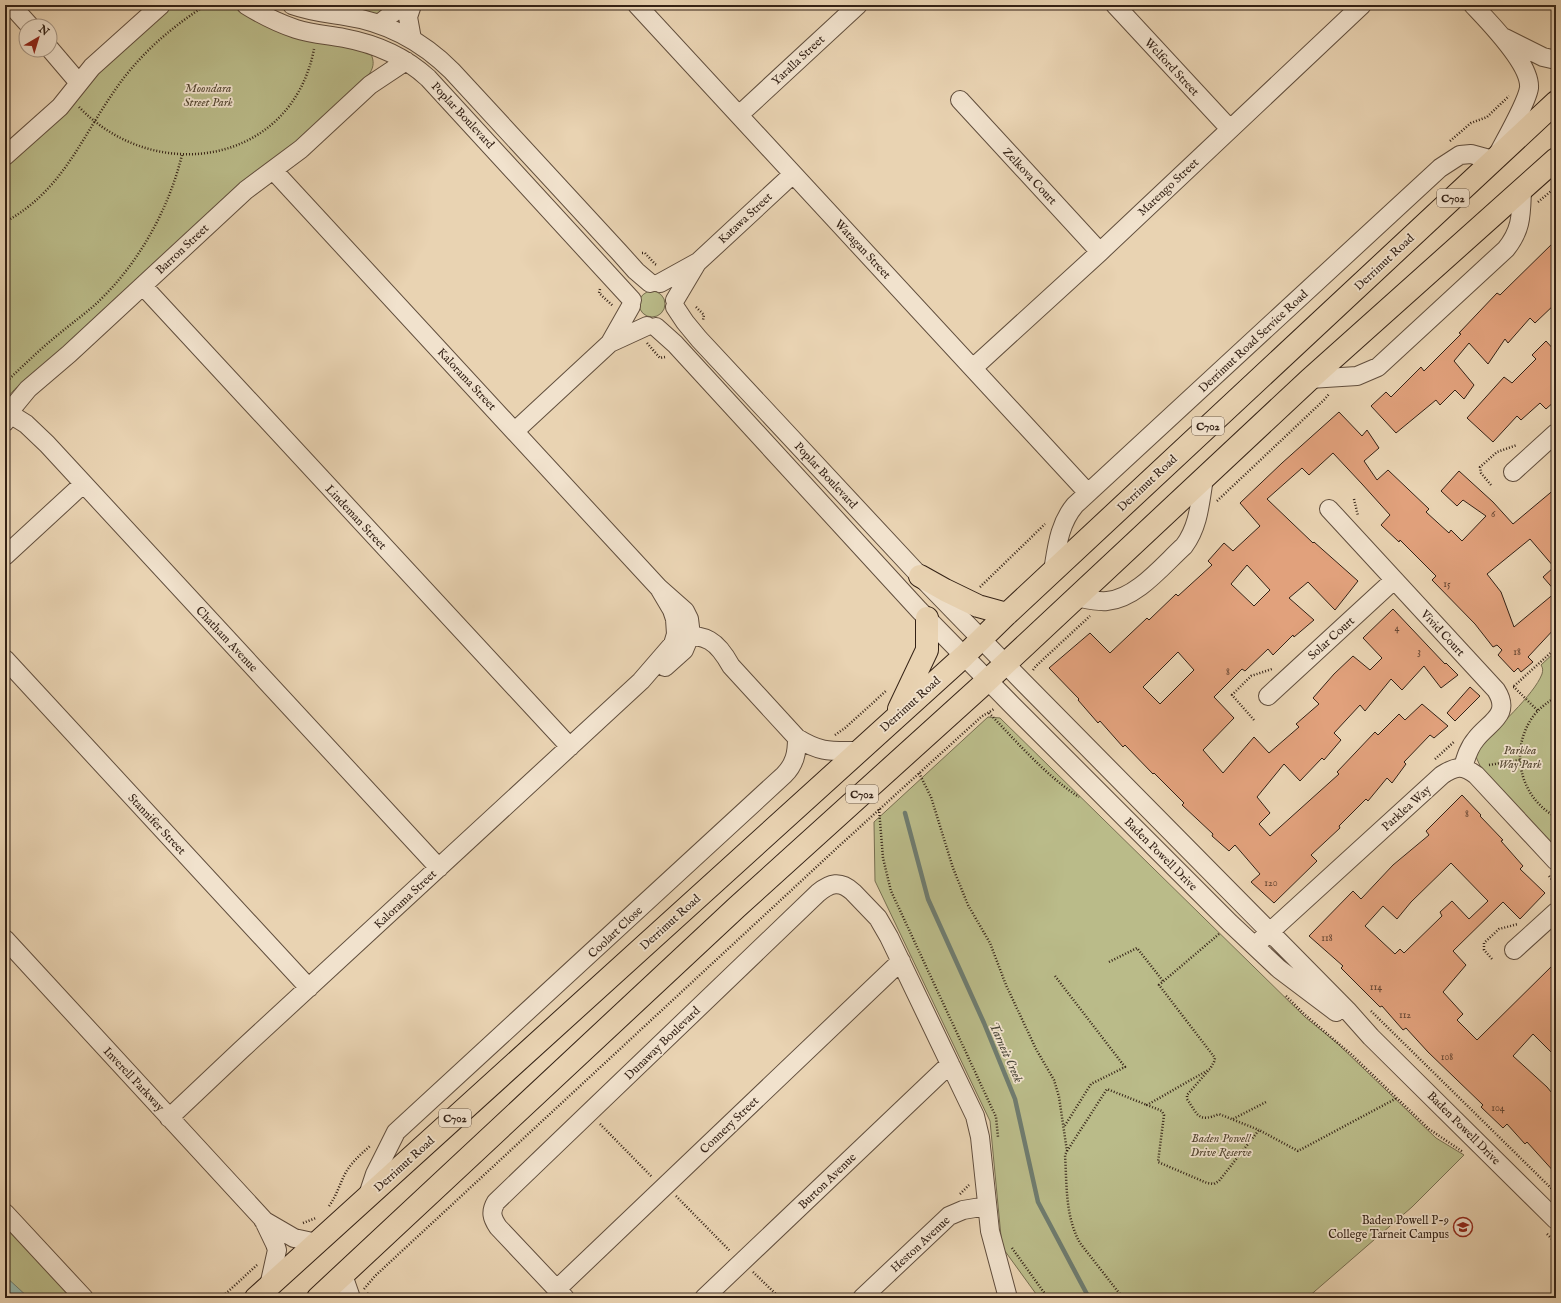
<svg xmlns="http://www.w3.org/2000/svg" width="1561" height="1303" font-family="'IM FELL English',serif">
  <style>
    .green { fill: #babb89; stroke: #776e50 }
    .water { fill: #97b8ab; stroke: #6f7c6f }
    .lines { fill: none; stroke-linecap: round; stroke-linejoin: round }
    .stream { stroke: #6f7c6f; stroke-width: 4.5 }
    .building { fill: #e1a17c; stroke: #342216; fill-rule: evenodd }
    .minor-casing { stroke: #614e3d; stroke-width: 20 }
    .highway-casing { stroke: #342216; stroke-width: 24 }
    .path { stroke: #342216; stroke-width: 2.5; stroke-dasharray: 1 2; stroke-linecap: butt }
    .minor { stroke: #f1e2cd; stroke-width: 18 }
    .highway { stroke: #e9d3b2; stroke-width: 22 }
    .labels { text-anchor: middle; stroke-width: 3.5; stroke-linejoin: round; paint-order: stroke }
    .number-label { font-size: 10px; fill: #5f4230 }
    .shield { fill: #f1e2cd; stroke: #6d5c4d; stroke-width: 1 }
    .shield-label { font-size: 11px; font-weight: bold; fill: #342216 }
    .street-label { font-size: 12px; fill: #342216; stroke: #f1e2cd }
    .park-label { font-size: 12px; font-style: italic; fill: #564833; stroke: #f1e2cd }
    .poi-label { font-size: 12px; fill: #342216; stroke: #f1e2cd; text-anchor: end }
    .water-label { font-size: 13px; font-style: italic; fill: #4d483b; stroke: #f1e2cd }
  </style>
  <rect width="100%" height="100%" fill="#e9d3b2"/>
  <filter id="stains"><feTurbulence type="fractalNoise" baseFrequency=".005" numOctaves="4"/><feColorMatrix values="0 0 0 0 .2 0 0 0 0 .09 0 0 0 0 .02 0 0 0 .5 -.17"/></filter>
  <radialGradient id="worn" r=".72"><stop offset=".6" stop-color="#630" stop-opacity="0"/><stop offset="1" stop-color="#630" stop-opacity=".3"/></radialGradient>
  <path class="green" d="M174,5H235L246,13L348,45L371,54C374,61 374,66 370,73L302,136L33,374C21,382 13,390 5,401V167L65,114L105,65Z
    M313,5H396L379,16Z
    M639 304a13 13 0 1 1 26 0a13 13 0 1 1-26 0Z
    M1556,651V850L1482,770L1476,757L1479,746C1496,729 1534,695 1542,674C1543,670 1543,668 1541,665Z
    M988,717L1000,718L1305,1017L1338,1044L1436,1138L1464,1155L1412,1207L1307,1298H1039L1002,1247L990,1121L875,881L874,822Z
    M5,1222L76,1298H5Z"/>
  <path class="water" d="M5,1276L29,1298H5Z"/>
  <g class="lines">
    <path class="stream" d="M905,813L928,899L984,1023L1015,1099L1038,1202L1089,1298"/>
  </g>
  <path class="building" d="M1556,240V303L1535,323L1530,318L1508,343L1505,339L1488,364L1469,343L1454,361L1474,385L1464,399L1455,390L1440,405L1436,400L1396,433L1371,406L1386,392L1391,397L1421,367L1424,371L1461,334L1459,333L1497,293L1500,295Z
    M1546,341L1556,352V400L1546,409L1540,403L1521,420L1517,416L1493,442L1467,418L1504,377L1512,383L1536,359L1532,355Z
    M1339,412L1362,436L1367,430L1379,448L1364,461L1377,480L1388,470L1429,509L1426,512L1449,533L1451,530L1462,541L1486,516L1463,500L1457,506L1441,491L1459,471L1493,502L1513,524L1556,488V627L1528,657L1533,662L1521,672L1518,668L1514,672L1498,655L1502,650L1497,645L1493,647L1475,624L1432,580L1436,576L1400,540L1399,542L1381,525L1390,515L1362,484L1333,453L1309,475L1302,468L1267,499L1313,543L1314,542L1358,581L1335,610L1308,582L1289,598L1314,620L1294,637L1293,635L1273,655L1268,649L1245,671L1242,669L1214,697L1234,718L1203,750L1223,773L1254,737L1269,753L1299,727L1296,724L1319,704L1313,698L1334,674L1353,656L1370,670L1382,658L1363,638L1393,609L1445,664L1446,663L1458,675L1441,688L1424,666L1402,690L1391,679L1365,711L1360,705L1334,733L1341,740L1324,760L1322,758L1300,781L1284,764L1257,797L1270,813L1259,824L1270,836L1339,774L1337,772L1375,732L1378,735L1399,714L1405,720L1422,704L1448,726L1434,738L1430,735L1404,762L1406,764L1392,783L1387,778L1368,801L1366,799L1339,826L1340,828L1311,855L1317,861L1274,903L1251,882L1260,874L1235,845L1229,851L1212,836L1213,834L1182,805L1184,803L1154,773L1153,774L1125,745L1123,747L1100,721L1098,723L1078,700L1079,699L1049,668L1090,633L1110,653L1147,618L1149,620L1176,594L1178,596L1212,565L1208,561L1224,543L1233,551L1260,526L1240,503L1282,463ZM1530,539L1554,567L1543,577L1556,592L1514,627L1501,592L1487,574ZM1247,565L1270,590L1254,606L1231,584ZM1178,652L1194,670L1160,704L1143,687Z
    M1470,687L1480,696L1455,721L1447,713Z
    M1462,795L1481,815L1480,816L1503,840L1501,841L1523,866L1520,869L1545,893L1520,919L1503,902L1453,951L1466,965L1443,992L1463,1014L1457,1020L1477,1040L1556,962V1057L1533,1034L1513,1056L1547,1087L1556,1098V1174L1527,1142L1525,1144L1507,1124L1503,1128L1481,1107L1483,1105L1428,1052L1406,1028L1403,1030L1382,1006L1380,1007L1341,968L1343,966L1309,936L1353,891L1361,899L1393,865L1429,835L1426,831ZM1451,863L1488,901L1469,919L1452,901L1440,912L1442,916L1404,953L1400,949L1395,954L1365,926L1383,906L1397,919L1411,902Z"/>
  <g class="lines">
    <defs>
      <path id="minor" d="M11,5L30,26
        M246,5C262,15 278,23 296,29C311,34 328,35 344,38C376,44 404,56 428,78L632,300
        M292,5C312,12 325,13 345,16C386,22 423,42 452,71L619,252L636,271L650,283
        M412,5L408,17L412,39
        M637,5L1088,493
        M1115,5L1230,129
        M1473,5C1489,22 1531,64 1529,88C1527,102 1507,137 1499,152
        M379,24L403,5
        M1505,38L1543,57L1556,60
        M50,49L79,83
        M960,100L1100,252
        M739,115L858,5
        M5,156L60,107L92,67L161,5
        M273,170L659,588L685,611L689,619L690,627L689,638L684,650L665,667
        M660,283L698,262L793,174
        M143,286L570,747
        M675,300L697,263
        M675,307L685,322L699,339L920,576L1023,682L1347,1010L1371,1037L1556,1220
        M656,327L675,344L919,610L1011,704L1230,923L1279,969L1336,1012
        M610,343L647,326
        M973,368L1100,252L1362,5
        M1310,379L1357,376L1378,367L1506,249C1522,229 1521,214 1522,190
        M10,414L26,424L47,444L439,868
        M5,422L14,406L28,389L69,354L246,190L301,149L370,85L406,61
        M515,431L610,343L631,306
        M1513,472L1556,433
        M1329,509L1496,690C1512,715 1489,722 1476,739C1469,747 1466,757 1463,767
        M5,556L83,484
        M1053,571C1057,547 1059,524 1075,505L1440,168L1460,155L1471,154L1493,160
        M1076,597C1086,599 1097,602 1107,601C1136,599 1163,565 1184,546C1199,526 1200,502 1204,478
        M678,634C707,636 716,639 731,666L797,738C821,753 831,751 858,751
        M5,659L309,988
        M1268,696L1394,580
        M5,939L263,1219L275,1244L277,1250L269,1286
        M1261,940L1442,775C1456,766 1462,765 1476,775L1556,861
        M1514,950L1556,912
        M169,1118L241,1050L641,681L673,644L676,634L675,619L672,610L659,588
        M367,1198L375,1174L396,1132L784,775C795,764 797,753 797,738
        M5,1213L84,1298
        M263,1220L294,1238L317,1243
        M343,1275L351,1298
        M557,1289L901,961
        M565,1298L498,1227C492,1218 490,1212 496,1202L818,893C830,883 840,880 853,892L878,918L889,937L975,1116L980,1137L990,1231L1008,1298
        M704,1298L950,1064
        M862,1298L949,1216L963,1210L987,1206"/>
      <path id="highway" d="M920,576L945,590L978,606L1007,614
        M899,709L927,650V618
        M256,1298L964,656L1007,614L1556,102
        M318,1298L737,907L988,680L1310,379L1556,159"/>
    </defs>
    <use href="#minor" class="minor-casing"/>
    <use href="#highway" class="highway-casing"/>
    <path class="path" d="M79,107C156,187 292,164 314,49
      M1450,141L1471,123L1487,117L1509,96
      M1538,202L1556,187
      M5,222C62,191 80,140 115,90C139,55 170,28 206,5
      M642,253H645L655,264L657,265
      M600,289L599,293L613,306
      M696,307L704,315L703,320
      M647,343L660,358L665,357
      M5,383C23,366 40,349 59,334C73,322 88,312 101,299C140,261 169,208 182,155
      M1491,485L1481,473L1480,467L1497,452L1517,445
      M1354,499L1358,516
      M1217,501L1324,400L1329,394
      M980,587L1045,524
      M1033,670L1036,666L1090,616
      M1514,686L1556,648
      M1513,687H1514L1538,711
      M1556,697C1548,702 1541,707 1535,714C1508,748 1519,797 1556,817
      M989,713C1017,742 1045,775 1079,797
      M1254,720L1232,695L1251,676L1272,669
      M835,735L845,728L887,690
      M1435,759L1455,741
      M1489,765L1520,760
      M919,773L931,797L953,868L968,905L990,943L1006,985L1036,1049L1054,1080L1059,1097L1067,1151L1065,1155C1067,1185 1065,1216 1080,1243L1123,1298
      M879,809L883,858L891,891L996,1117L998,1137
      M1549,876L1554,882L1552,897
      M1219,934L1159,985L1215,1058L1214,1062L1210,1069L1147,1105L1162,1111L1164,1115L1158,1162L1207,1183L1214,1184L1219,1181L1259,1130L1298,1151L1397,1098
      M1492,959L1484,950V943L1499,929L1518,924
      M1109,962L1137,948L1163,981
      M1055,976L1125,1067L1091,1084L1064,1127
      M1286,996L1304,1014L1352,1055L1429,1129L1463,1152
      M1371,1011L1556,1193
      M1208,1071L1187,1095V1099C1198,1115 1198,1123 1219,1114L1259,1130
      M1233,1119L1266,1102
      M600,1124L652,1177
      M1067,1151L1107,1089L1147,1105
      M960,1194L969,1185
      M676,1196L730,1251
      M329,1206C337,1195 340,1183 346,1172C352,1162 361,1154 370,1146
      M303,1223L316,1218
      M1547,1234L1556,1243
      M1012,1248L1048,1298
      M753,1272L780,1298
      M364,1289L375,1276L838,847L981,717L994,709
      M367,1293L371,1298
      M221,1298L257,1265"/>
    <use href="#minor" class="minor"/>
    <use href="#highway" class="highway"/>
  </g>
  <defs>
    <symbol id="school-ring" viewBox="-11 -11 22 22"><circle r="9.5" fill="#f1e2cd" stroke="#8f2418" stroke-width="1.5"/><path d="M0-5L7-2L0 1L-7-2ZM-4 1L0 2.5L4 1V4Q0 6-4 4Z" fill="#8f2418"/></symbol>
  </defs>
  <g fill-rule="evenodd">
    <use href="#school-ring" x="1452" y="1216" width="22" height="22"/>
  </g>
  <g class="labels">
    <g class="number-label">
      <text x="1493" y="517">6</text>
      <text x="1447" y="587">15</text>
      <text x="1397" y="631">4</text>
      <text x="1419" y="655">3</text>
      <text x="1517" y="655">18</text>
      <text x="1228" y="675">8</text>
      <text x="1467" y="817">8</text>
      <text x="1271" y="886">120</text>
      <text x="1327" y="941">118</text>
      <text x="1376" y="990">114</text>
      <text x="1405" y="1018">112</text>
      <text x="1447" y="1060">108</text>
      <text x="1498" y="1111">104</text>
    </g>
    <g class="shield">
      <rect x="1437" y="189" width="32" height="18" rx="3"/>
      <rect x="1192" y="417" width="32" height="18" rx="3"/>
      <rect x="846" y="785" width="32" height="18" rx="3"/>
      <rect x="439" y="1109" width="32" height="18" rx="3"/>
    </g>
    <g class="shield-label">
      <text x="1453" y="202">C702</text>
      <text x="1208" y="430">C702</text>
      <text x="862" y="798">C702</text>
      <text x="455" y="1122">C702</text>
    </g>
    <g class="street-label">
      <text transform="translate(798 60) rotate(-43)" y="4">Yaralla Street</text>
      <text transform="translate(1172 67) rotate(47)" y="4">Welford Street</text>
      <text transform="translate(463 115) rotate(47)" y="4">Poplar Boulevard</text>
      <text transform="translate(1030 176) rotate(47)" y="4">Zelkova Court</text>
      <text transform="translate(1168 187) rotate(-43)" y="4">Marengo Street</text>
      <text transform="translate(745 218) rotate(-43)" y="4">Katawa Street</text>
      <text transform="translate(182 249) rotate(-43)" y="4">Barron Street</text>
      <text transform="translate(863 249) rotate(47)" y="4">Watagan Street</text>
      <text transform="translate(1384 262) rotate(-43)" y="4">Derrimut Road</text>
      <text transform="translate(1253 341) rotate(-43)" y="4">Derrimut Road Service Road</text>
      <text transform="translate(467 379) rotate(47)" y="4">Kalorama Street</text>
      <text transform="translate(826 475) rotate(47)" y="4">Poplar Boulevard</text>
      <text transform="translate(1147 483) rotate(-43)" y="4">Derrimut Road</text>
      <text transform="translate(356 517) rotate(47)" y="4">Lindeman Street</text>
      <text transform="translate(1443 633) rotate(47)" y="4">Vivid Court</text>
      <text transform="translate(1331 638) rotate(-42)" y="4">Solar Court</text>
      <text transform="translate(227 639) rotate(47)" y="4">Chatham Avenue</text>
      <text transform="translate(910 704) rotate(-42)" y="4">Derrimut Road</text>
      <text transform="translate(1406 808) rotate(-42)" y="4">Parklea Way</text>
      <text transform="translate(157 824) rotate(47)" y="4">Stannifer Street</text>
      <text transform="translate(1161 854) rotate(45)" y="4">Baden Powell Drive</text>
      <text transform="translate(405 899) rotate(-43)" y="4">Kalorama Street</text>
      <text transform="translate(670 922) rotate(-42)" y="4">Derrimut Road</text>
      <text transform="translate(615 932) rotate(-43)" y="4">Coolart Close</text>
      <text transform="translate(662 1043) rotate(-44)" y="4">Dunaway Boulevard</text>
      <text transform="translate(134 1079) rotate(47)" y="4">Inverell Parkway</text>
      <text transform="translate(729 1125) rotate(-44)" y="4">Connery Street</text>
      <text transform="translate(1464 1128) rotate(45)" y="4">Baden Powell Drive</text>
      <text transform="translate(404 1164) rotate(-42)" y="4">Derrimut Road</text>
      <text transform="translate(827 1181) rotate(-44)" y="4">Burton Avenue</text>
      <text transform="translate(920 1244) rotate(-43)" y="4">Heston Avenue</text>
    </g>
    <g class="park-label">
      <text x="208" y="92">Moondara<tspan x="208" dy="14">Street Park</tspan></text>
      <text x="1520" y="754">Parklea<tspan x="1520" dy="14">Way Park</tspan></text>
      <text x="1221" y="1142">Baden Powell<tspan x="1221" dy="14">Drive Reserve</tspan></text>
    </g>
    <g class="poi-label">
      <text x="1449" y="1224">Baden Powell P-9<tspan x="1449" dy="14">College Tarneit Campus</tspan></text>
    </g>
    <g class="water-label">
      <text transform="translate(1007 1052) rotate(66)" y="5">Tarneit Creek</text>
    </g>
  </g>
  <rect width="1561" height="1303" fill="none" stroke="#e9d3b2" stroke-width="20"/>
  <rect x="6" y="6" width="1549" height="1291" fill="none" stroke="#342216" stroke-width="2"/>
  <rect x="10" y="10" width="1541" height="1283" fill="none" stroke="#342216"/>
  <g transform="translate(38 38) rotate(38)"><circle r="19" fill="#f1e2cd" stroke="#a59584"/>
  <path d="M0-3L7 15L0 10L-7 15Z" fill="#8f2418"/>
  <text y="-6" font-size="11" font-weight="bold" text-anchor="middle" fill="#342216">N</text>
  </g>
  <rect width="100%" height="100%" filter="url(#stains)"/>
  <rect width="100%" height="100%" fill="url(#worn)"/>
</svg>
